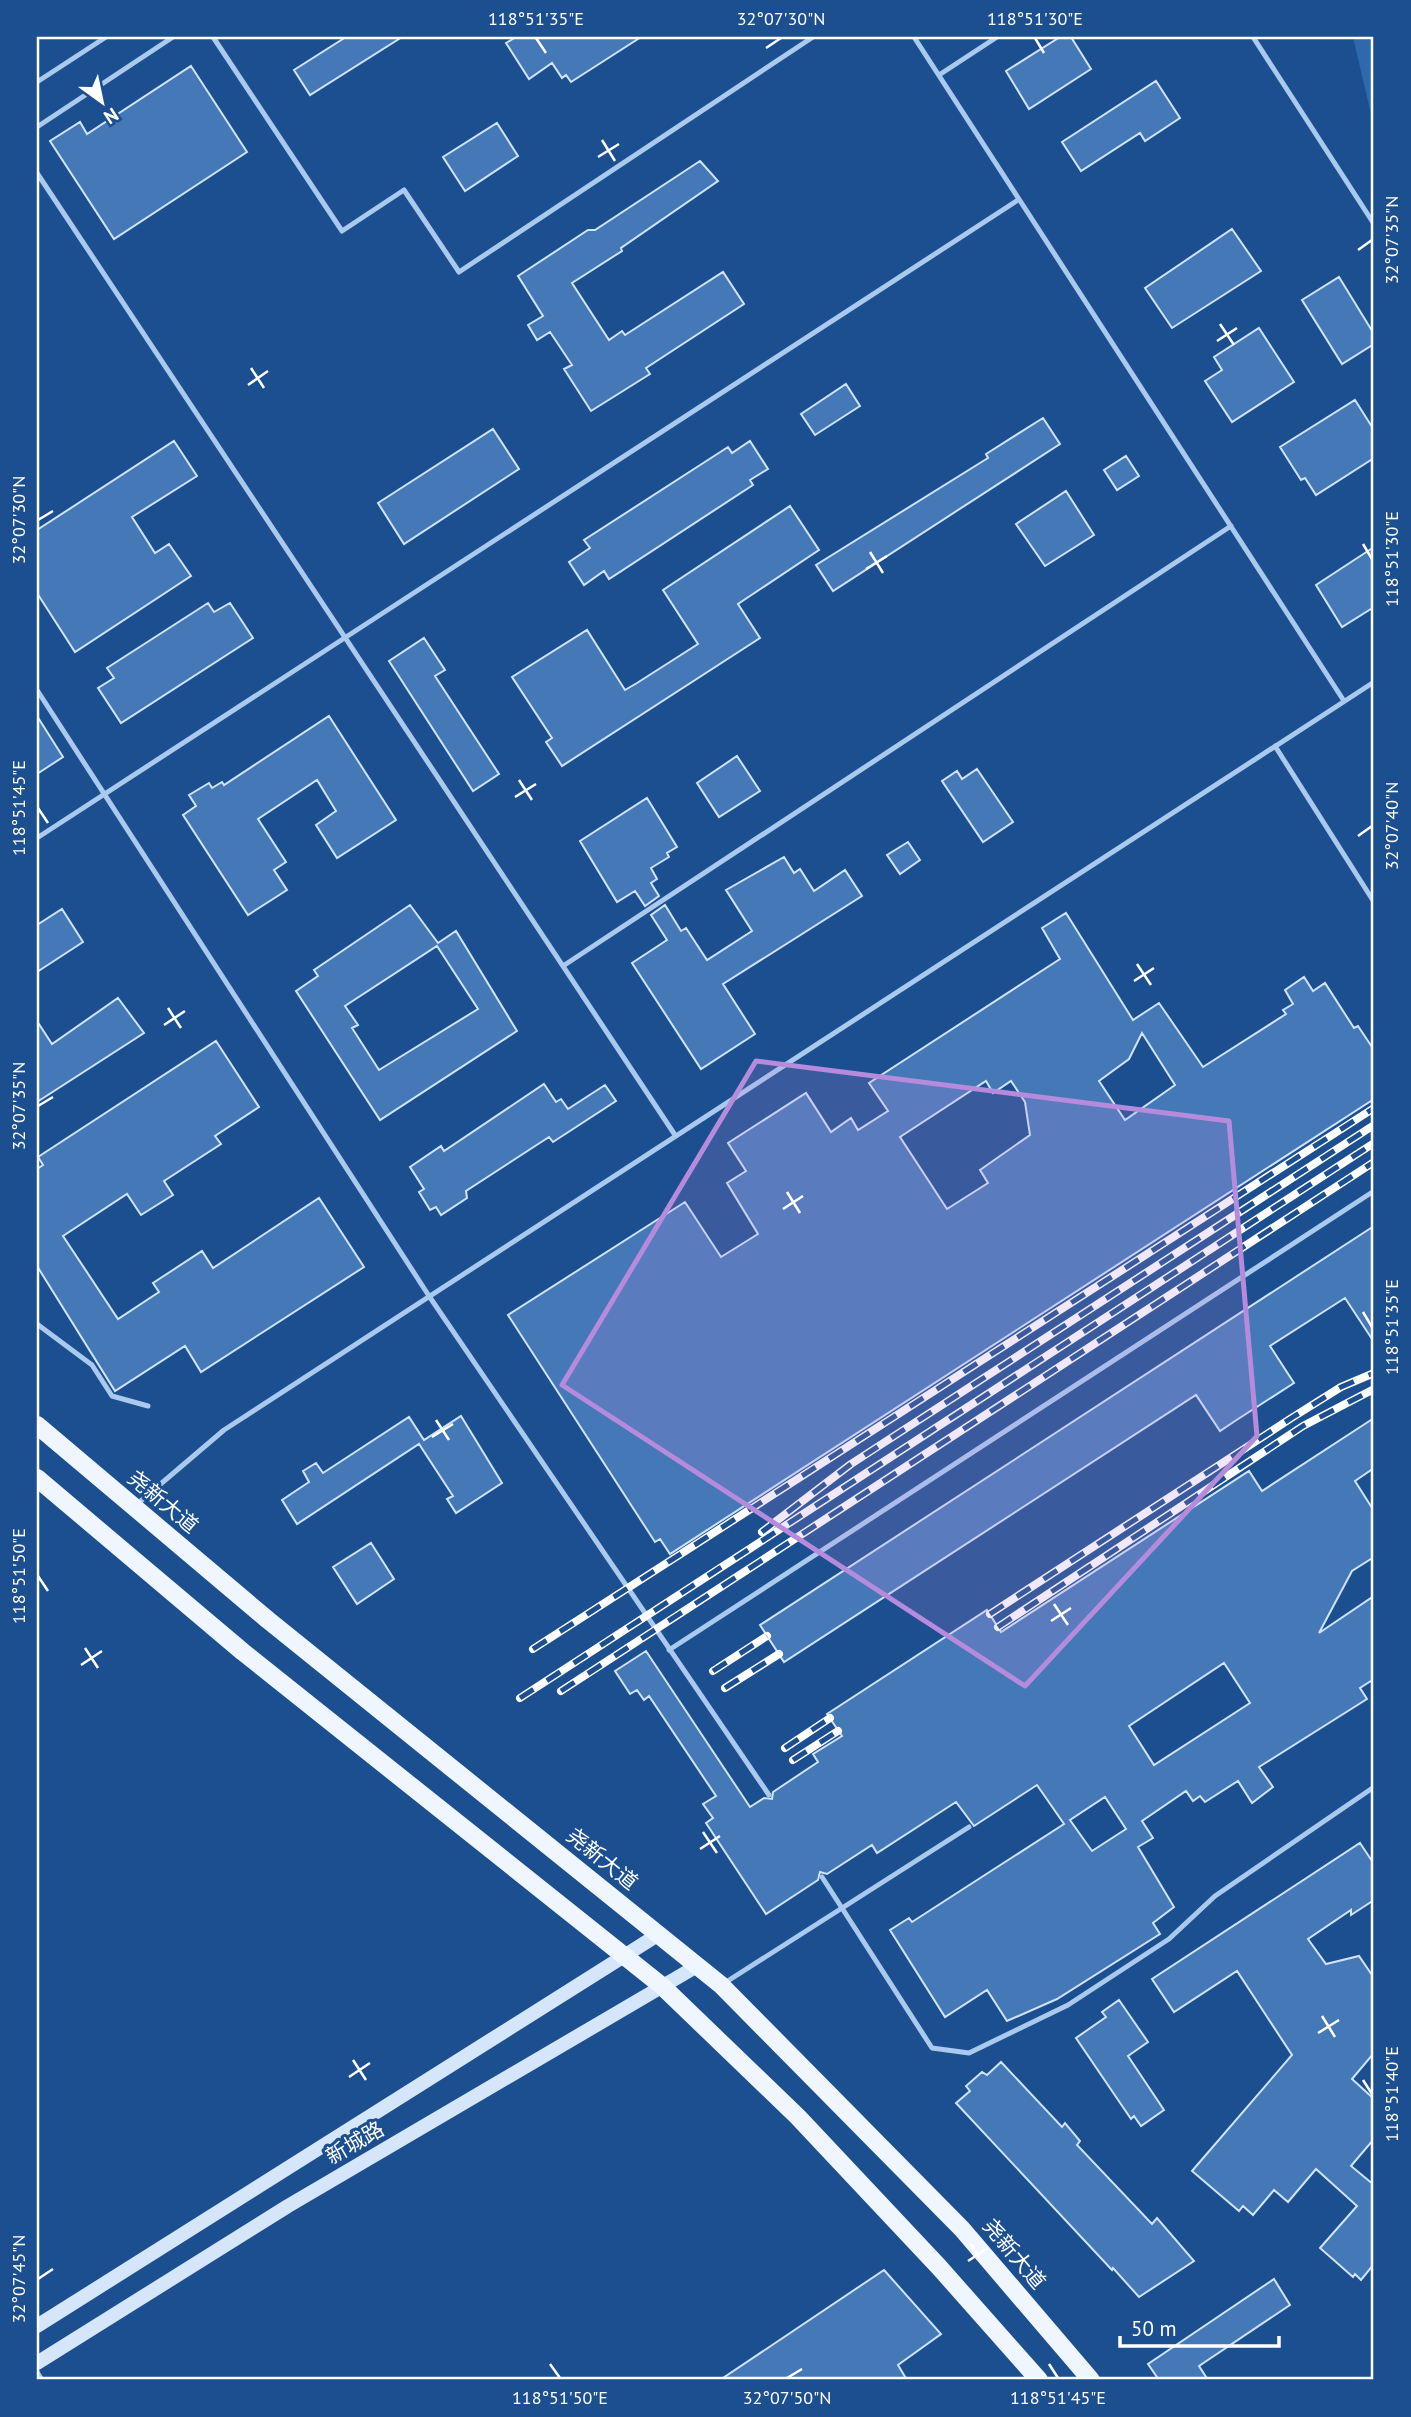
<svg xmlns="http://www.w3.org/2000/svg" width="1411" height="2417" font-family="'PT Sans','Noto Sans SC',sans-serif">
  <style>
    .green { fill: #2e69ad }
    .building { fill: #4478b7; stroke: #cfe3fa; stroke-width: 2; fill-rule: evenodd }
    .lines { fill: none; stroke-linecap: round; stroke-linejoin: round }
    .lane { stroke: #a9c9ee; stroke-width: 5 }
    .secondary { stroke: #d6e6fa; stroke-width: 14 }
    .primary { stroke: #f0f6ff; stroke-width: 18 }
    .rail-casing { stroke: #fff; stroke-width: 8 }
    .rail { stroke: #1b4f8f; stroke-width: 5; stroke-dasharray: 16; stroke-linecap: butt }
    .marked { fill: #b68bdc; fill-opacity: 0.2; stroke: #b68bdc; stroke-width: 5; stroke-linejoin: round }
    .ticks { fill: none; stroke: #fff; stroke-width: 2.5 }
    .labels { text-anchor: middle; stroke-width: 6; stroke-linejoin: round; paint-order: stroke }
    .street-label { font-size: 21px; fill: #fff; stroke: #1b4f8f }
    .neatline { fill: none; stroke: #fff; stroke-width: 2.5 }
    .ticks-label { font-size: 18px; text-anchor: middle; fill: #fff }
  </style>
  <rect width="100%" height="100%" fill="#1b4f8f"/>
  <path class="green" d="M1353,37H1374V128V127Z"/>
  <path class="building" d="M346,37H402L310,95L294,70Z
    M516,37H641L571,82L566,75L562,78L552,63L529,79L506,43Z
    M1060,37H1071L1091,69L1029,109L1006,71Z
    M191,66L247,152L114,239L50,141L80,122L87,134Z
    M1156,81L1180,118L1145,141L1140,133L1081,171L1062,142Z
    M497,123L518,156L465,191L443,157Z
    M700,161L718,181L621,248L622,251L572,283L609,340L622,331L625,335L723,272L744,304L646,368L650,374L591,411L564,369L572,365L550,332L537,340L528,325L543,316L518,276L588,230H595Z
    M1232,229L1261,271L1172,328L1145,288Z
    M1339,277L1374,334V344L1342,364L1302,300Z
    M1259,328L1294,382L1232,422L1205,381L1222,370L1214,357Z
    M846,384L860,406L815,435L801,414Z
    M1355,400L1374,430V458L1316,495L1305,478L1301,480L1280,447Z
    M1043,418L1060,444L833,591L816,565L988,458L986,454Z
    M493,429L519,469L404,544L378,503Z
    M174,441L197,476L132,517L155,553L169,544L191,576L75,652L37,593V530Z
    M750,441L768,469L750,480L753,485L609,579L604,571L584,585L569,562L590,548L584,540L728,447L732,453Z
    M1126,456L1139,476L1117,490L1104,470Z
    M1066,491L1094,535L1045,566L1016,524Z
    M790,506L819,550L738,604L760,638L562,766L546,742L552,738L512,677L587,630L625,690L637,683L698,644L663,590Z
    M1374,547V607L1342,627L1316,585Z
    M208,603L214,612L230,603L253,638L121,723L98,688L114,678L107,668Z
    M424,638L445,670L435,676L499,774L473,791L389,661Z
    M37,716L63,757L37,774Z
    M329,716L396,820L337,858L316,825L336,811L317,780L258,819L286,862L274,870L287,890L248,915L183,815L196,806L189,795L209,783L212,788L222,782L224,785Z
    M737,756L760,791L719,817L697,783Z
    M977,769L1013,822L983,842L942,781L957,771L962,779Z
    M647,798L677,847L667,853L669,857L651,868L657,879L651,883L659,896L645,906L635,891L617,902L580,841Z
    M908,842L920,860L900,874L887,855Z
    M784,857L794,873L800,869L814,891L845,870L862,896L723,984L755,1034L701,1069L632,963L667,940L651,915L665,905L681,931L686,928L707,960L752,931L726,890Z
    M410,905L438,943L456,931L517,1031L380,1120L296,991L318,976L314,970ZM437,946L478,1009L379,1070L352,1028L358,1025L345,1006Z
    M62,909L83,942L37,972V925Z
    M1066,913L1133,1020L1159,1003L1203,1067L1286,1014L1283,1010L1293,1004L1285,990L1304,977L1313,991L1325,983L1354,1028L1358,1026L1374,1050V1099L670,1554L660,1539L655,1542L508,1315L685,1202L721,1257L758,1234L727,1183L746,1171L728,1143L806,1093L831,1132L851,1118L858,1130L888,1111L869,1083L1060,959L1042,928ZM1142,1033L1175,1085L1125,1120L1099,1081L1129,1059ZM986,1081L993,1093L1011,1081L1025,1102L1030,1135L980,1170L988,1183L947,1209L900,1137Z
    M118,998L144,1033L37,1102V1021L52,1044Z
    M216,1041L259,1107L215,1136L221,1144L164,1181L173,1195L141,1215L127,1194L63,1236L118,1319L159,1292L153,1283L202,1251L213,1268L319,1198L364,1267L201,1372L185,1346L115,1391L37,1266V1169L43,1165L38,1157Z
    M544,1084L556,1102L561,1099L568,1109L605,1085L616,1101L553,1142L549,1137L466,1191L467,1198L441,1215L436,1207L430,1210L419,1192L424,1189L410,1167L441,1146L444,1151Z
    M1374,1226V1342L1345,1298L1270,1346L1294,1383L1235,1421L1220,1431L1196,1395L784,1662L760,1625Z
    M461,1416L502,1483L456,1513L447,1499L453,1496L419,1444L297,1524L282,1500L309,1482L303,1471L316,1463L323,1473L409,1417L424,1440Z
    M1374,1418V1468L1355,1481L1374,1511V1557L1352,1571L1319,1633L1374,1596V1679L1360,1688L1367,1699L1259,1767L1273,1787L1252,1803L1238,1781L1205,1802L1200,1796L1193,1801L1186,1791L1142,1821L1153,1838L1138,1847L1174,1907L1153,1923L1160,1934L1057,1999L1007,2021L987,1990L945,2017L890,1930L909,1918L912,1922L1064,1824L1037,1785L974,1826L956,1802L877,1853L872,1845L827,1874L820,1872L818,1880L766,1914L706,1823L713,1818L703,1804L716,1796L649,1696L644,1700L637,1690L630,1694L615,1671L646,1651L750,1807L764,1798L772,1799L773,1792L818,1762L813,1754L842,1736L827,1714L987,1610L1001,1632L1249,1471L1262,1491ZM1224,1663L1250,1703L1154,1765L1129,1726ZM1105,1797L1126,1829L1092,1851L1070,1820Z
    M371,1543L394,1579L357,1604L333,1567Z
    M1360,1843L1374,1864V1900L1351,1915V1910L1308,1939L1326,1964L1359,1956L1374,1978V2053L1352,2079L1374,2099V2139L1351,2166L1374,2185V2264L1361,2280L1355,2274L1353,2277L1320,2248L1357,2206L1316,2169L1288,2202L1274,2190L1253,2215L1243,2206L1239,2211L1192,2171L1292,2055L1237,1971L1174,2012L1152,1979Z
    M1119,2000L1148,2042L1128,2056L1164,2110L1141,2126L1134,2116L1131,2119L1076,2038L1106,2017L1102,2012Z
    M1001,2062L1062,2127L1065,2123L1080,2141L1077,2145L1152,2224L1157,2218L1194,2261L1139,2297L1113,2268L1112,2270L956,2103L970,2091L966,2086L982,2072L987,2075Z
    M884,2270L941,2334L898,2365L907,2380H720Z
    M1274,2279L1290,2305L1199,2366L1208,2380H1159L1148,2364Z"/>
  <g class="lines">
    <path class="lane" d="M213,37L342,231L404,190L459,272L813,37
      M914,37L1344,701
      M1253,37L1374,224
      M939,75L997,37
      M37,82L106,37
      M37,127L173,37
      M37,173L675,1135
      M37,690L429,1296L769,1795
      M1275,746L1374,902
      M37,838L1018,200
      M563,966L1231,526
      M37,1324L92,1365L112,1396L148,1406
      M136,1505L224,1430L1374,682
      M669,1650L1374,1191
      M822,1877L932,2048L969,2053L1068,2005L1169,1939L1215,1896L1374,1787
      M723,1984L969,1827
      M37,2372L42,2380"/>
    <path class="secondary" d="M37,2326L659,1934
      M37,2363L288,2206L697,1966"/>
    <path class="primary" d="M37,1425L268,1620L721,1985L962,2229L1091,2380
      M37,1478L243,1652L662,1986L798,2117L939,2267L1039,2380"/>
    <defs>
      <path id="rail" d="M762,1532L851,1464L1374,1125
        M990,1614L1293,1417L1341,1387L1374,1373
        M998,1627L1303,1426L1374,1389
        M533,1649L1374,1108
        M713,1671L767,1636
        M725,1688L779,1654
        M561,1691L1374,1162
        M520,1698L1374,1143
        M785,1748L830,1718
        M793,1760L838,1731"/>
    </defs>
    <use href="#rail" class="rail-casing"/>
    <use href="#rail" class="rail"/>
  </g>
  <path class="marked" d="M756,1061L1229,1121L1257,1436L1025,1686L562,1385Z"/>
  <path class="ticks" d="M536,38L546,53M1035,38L1044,53M766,48L781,38M602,140L615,161M598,157L619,144M1358,250L1372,240M1220,324L1234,345M1217,341L1237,328M251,368L264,388M248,385L268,371M38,520L53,511M1363,544L1372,559M870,552L883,573M866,569L887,556M519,780L532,800M515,797L536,784M38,808L48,823M1358,836L1372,826M1137,964L1151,985M1134,981L1154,968M168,1008L181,1028M164,1025L185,1011M38,1106L53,1097M787,1192L800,1213M783,1209L803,1196M1363,1312L1372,1327M436,1420L449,1440M432,1437L453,1424M38,1576L48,1591M1054,1604L1068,1625M1051,1621L1071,1608M85,1648L98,1668M81,1665L102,1651M703,1832L717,1853M700,1849L720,1836M1322,2016L1335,2037M1318,2033L1339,2020M353,2060L366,2080M349,2077L370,2063M1363,2080L1372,2094M971,2244L984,2265M968,2261L988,2248M38,2279L53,2269M550,2364L560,2378M1049,2364L1058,2378M787,2378L802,2369"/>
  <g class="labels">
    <g class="street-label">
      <text transform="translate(163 1502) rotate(40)" y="7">尧新大道</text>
      <text transform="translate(602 1859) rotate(39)" y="7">尧新大道</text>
      <text transform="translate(355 2143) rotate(-30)" y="7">新城路</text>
      <text transform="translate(1014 2254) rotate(50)" y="7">尧新大道</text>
    </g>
  </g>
  <rect width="1411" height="2417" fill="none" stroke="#1b4f8f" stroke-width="77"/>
  <g transform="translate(102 102) rotate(147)" stroke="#1b4f8f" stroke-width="5" paint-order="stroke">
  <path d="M0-5L12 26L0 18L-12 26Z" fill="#ffffff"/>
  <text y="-10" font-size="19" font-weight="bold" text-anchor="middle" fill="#ffffff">N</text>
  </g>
  <path d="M1120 2336v10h159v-10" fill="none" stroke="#ffffff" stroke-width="3.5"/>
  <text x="1131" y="2336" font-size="21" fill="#ffffff" stroke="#1b4f8f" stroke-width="5" paint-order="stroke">50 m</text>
  <rect x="38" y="38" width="1334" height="2340" class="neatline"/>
  <g class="ticks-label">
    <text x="536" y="25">118°51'35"E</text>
    <text x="781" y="25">32°07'30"N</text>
    <text x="1035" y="25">118°51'30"E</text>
    <text transform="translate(1392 240) rotate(-90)" y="6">32°07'35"N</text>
    <text transform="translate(19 520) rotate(-90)" y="6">32°07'30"N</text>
    <text transform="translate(1392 559) rotate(-90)" y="6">118°51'30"E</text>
    <text transform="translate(19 808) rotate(-90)" y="6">118°51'45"E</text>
    <text transform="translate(1392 826) rotate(-90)" y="6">32°07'40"N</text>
    <text transform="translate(19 1106) rotate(-90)" y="6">32°07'35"N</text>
    <text transform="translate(1392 1327) rotate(-90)" y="6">118°51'35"E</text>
    <text transform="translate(19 1576) rotate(-90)" y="6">118°51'50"E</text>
    <text transform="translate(1392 2094) rotate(-90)" y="6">118°51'40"E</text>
    <text transform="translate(19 2279) rotate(-90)" y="6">32°07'45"N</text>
    <text x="560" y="2404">118°51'50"E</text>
    <text x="787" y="2404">32°07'50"N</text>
    <text x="1058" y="2404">118°51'45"E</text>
  </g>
</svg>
